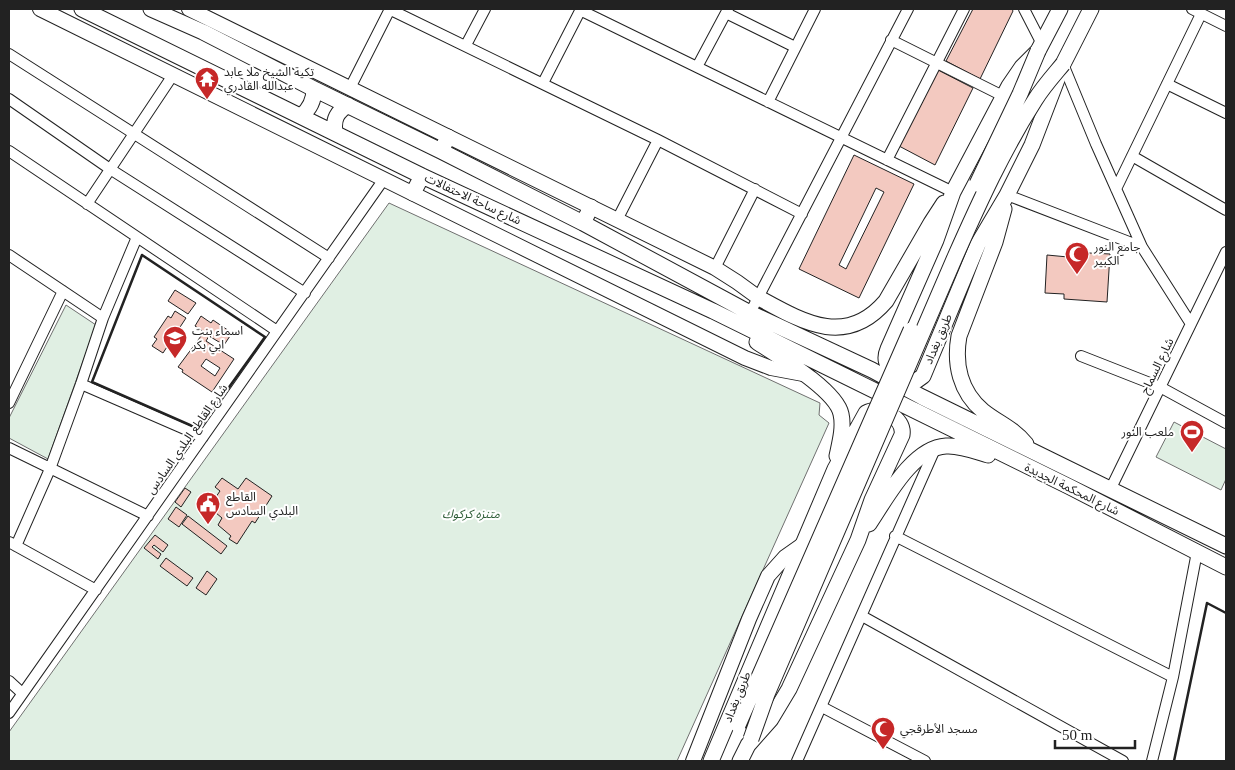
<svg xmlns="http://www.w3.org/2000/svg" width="1235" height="770" font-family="'Times New Roman','Noto Sans Arabic',serif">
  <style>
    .green { fill: #e0efe3; stroke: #6f6f6f }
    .building { fill: #f3c9c0; stroke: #222; fill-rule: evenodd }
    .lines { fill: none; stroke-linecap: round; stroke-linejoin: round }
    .street-casing { stroke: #222; stroke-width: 12 }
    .secondary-casing { stroke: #222; stroke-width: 16 }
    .primary-casing { stroke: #222; stroke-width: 17 }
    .street { stroke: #fff; stroke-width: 10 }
    .secondary { stroke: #fff; stroke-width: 14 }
    .primary { stroke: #fff; stroke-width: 15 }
    .primary-bridge-casing { stroke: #222; stroke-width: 17; stroke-linecap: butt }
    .primary-bridge { stroke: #fff; stroke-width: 15 }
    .wall { stroke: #222; stroke-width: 2.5 }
    .labels { text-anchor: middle; stroke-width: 4; stroke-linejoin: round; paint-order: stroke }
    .poi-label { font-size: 12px; fill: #222; stroke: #fff; text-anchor: start }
    .street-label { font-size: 12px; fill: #222; stroke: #fff }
    .park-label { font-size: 12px; font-style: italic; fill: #2f5e38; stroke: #fff }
  </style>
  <rect width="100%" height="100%" fill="#fff"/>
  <path class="green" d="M389,203L820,403L819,415L829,423L677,761H9V732Z
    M66,305L96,325L48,459L9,438V418Z
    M1174,422L1226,449V479L1221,490L1156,457Z"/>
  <path class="building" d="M973,9H1012L1013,11L980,79L946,61Z
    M938,70L973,88L935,165L899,146Z
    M854,155L914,184L859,298L799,269ZM876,188L884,192L846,269L839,265Z
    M1069,252L1110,254L1107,302L1064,299V294L1045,293L1047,255L1068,257Z
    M175,290L196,303L188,314L168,301Z
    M175,311L186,318L163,353L152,346L157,339L154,337L168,316L171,318Z
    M201,316L211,323L213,320L232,333L224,345L209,336L206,341L234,359L212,392L182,372L183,370L178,367L204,332L195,326ZM206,359L220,368L215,376L201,366Z
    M222,478L238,489L246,478L272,496L255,523L252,521L237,544L229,539L231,536L218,525L222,518L209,507L220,491L215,487Z
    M185,488L191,492L181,507L175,502Z
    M176,507L187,515L179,527L168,519Z
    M188,516L227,546L221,554L182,524Z
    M155,535L168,545L163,552L154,545L152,547L161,554L158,559L144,548Z
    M166,558L193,578L187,586L160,566Z
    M207,571L217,579L206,595L196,588Z"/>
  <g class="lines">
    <defs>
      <path id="street" d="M389,9L658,140L802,214
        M1024,9L1042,44
        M1192,9L1226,26
        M580,10L953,192
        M726,13L795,47
        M891,40L1003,96
        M466,45L485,9
        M9,54L329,258
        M1063,64L1096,144L1142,247L1191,324
        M697,67L728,9
        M543,83L581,9
        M1167,84L1226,113
        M350,88L390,9
        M9,99L110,169L305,293
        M768,102L815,9
        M9,151L277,331
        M1132,156L1226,210
        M887,160L964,9
        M1116,189L1201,14
        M1007,195L1142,247
        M87,204L173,75
        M617,220L658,140
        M9,255L103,318
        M715,268L755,189
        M750,313L908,9
        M1081,356L1160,387L1226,423
        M81,384L203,437
        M9,403L63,291
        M9,448L148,516
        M1110,490L1226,252
        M895,536L1173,677
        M9,542L96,590
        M16,546L50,469L81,384L103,318L137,237
        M862,616L1123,761
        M9,681L22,693
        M822,707L925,761
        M9,713L384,179
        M797,761L935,449
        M1152,761L1173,677L1197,552"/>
      <path id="secondary" d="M40,9L745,358L771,368L803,374
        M189,9L715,268L737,282L759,298
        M693,761L749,619L768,576L785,557L802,545"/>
      <path id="primary" d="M82,9L422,176L713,311L1070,487L1226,567
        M151,9L203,32L314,89L441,151L583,223L750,313L872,370L922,397L1226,546
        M1060,9L1038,51L1022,67L1009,86L953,192L936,240L888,349C882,363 890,369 901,376C906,380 909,382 916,381L923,376L978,244L1007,195L1032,145L1063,64L1091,9
        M301,116C310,109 314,101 314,89
        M335,132C333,119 337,112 348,105
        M441,151L448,137
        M413,193L422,176
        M1004,209L995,242L959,336C954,364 960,392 983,411C998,423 1013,428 1026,444
        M583,223L591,207
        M759,298C803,322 846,348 886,301L931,223L944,203
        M757,342C778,356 836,390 841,414C844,427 840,442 837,456
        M869,524C886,499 912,448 946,446C960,445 975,451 988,455
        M711,761L835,469L866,413C880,405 905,418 902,435L872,500L858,540L789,689L771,719L748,745L740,761"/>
    </defs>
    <use href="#street" class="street-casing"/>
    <use href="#secondary" class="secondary-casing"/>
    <use href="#primary" class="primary-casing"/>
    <use href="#street" class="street"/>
    <use href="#secondary" class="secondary"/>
    <use href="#primary" class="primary"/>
    <defs>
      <path id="primary-bridge" d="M977,184L1020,94L1038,51
        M738,725L911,330
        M751,739L767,694L955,257C979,203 1003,150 1035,100C1043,87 1053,76 1063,64"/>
    </defs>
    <use href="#primary-bridge" class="primary-bridge-casing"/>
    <use href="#primary-bridge" class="primary-bridge"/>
    <path class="wall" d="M142,255L265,337L199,429L92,382Z
      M1174,761L1207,603L1226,613"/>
  </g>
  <defs>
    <symbol id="temple-pin" viewBox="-11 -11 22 30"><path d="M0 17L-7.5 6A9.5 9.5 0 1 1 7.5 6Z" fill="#c62828" stroke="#fff"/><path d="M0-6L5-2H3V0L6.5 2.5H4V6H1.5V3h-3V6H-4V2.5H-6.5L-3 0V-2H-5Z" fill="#fff"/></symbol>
    <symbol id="mosque-pin" viewBox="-11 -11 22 30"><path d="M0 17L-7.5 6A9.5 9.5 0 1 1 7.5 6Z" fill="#c62828" stroke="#fff"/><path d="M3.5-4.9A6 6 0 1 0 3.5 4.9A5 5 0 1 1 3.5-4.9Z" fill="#fff"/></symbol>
    <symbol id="school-pin" viewBox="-11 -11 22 30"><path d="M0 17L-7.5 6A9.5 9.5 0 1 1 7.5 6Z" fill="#c62828" stroke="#fff"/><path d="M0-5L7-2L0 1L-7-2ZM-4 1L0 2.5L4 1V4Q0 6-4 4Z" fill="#fff"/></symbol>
    <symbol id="stadium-pin" viewBox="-11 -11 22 30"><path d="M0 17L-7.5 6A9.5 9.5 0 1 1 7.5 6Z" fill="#c62828" stroke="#fff"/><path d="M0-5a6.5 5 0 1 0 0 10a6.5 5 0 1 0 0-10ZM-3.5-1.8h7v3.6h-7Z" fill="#fff"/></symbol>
    <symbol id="civic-pin" viewBox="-11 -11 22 30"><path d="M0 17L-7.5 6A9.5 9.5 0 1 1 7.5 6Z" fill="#c62828" stroke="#fff"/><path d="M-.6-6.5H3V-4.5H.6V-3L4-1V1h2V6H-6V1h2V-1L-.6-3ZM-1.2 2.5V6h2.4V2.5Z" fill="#fff"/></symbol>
  </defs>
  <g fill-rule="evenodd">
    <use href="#temple-pin" x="193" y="65" width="28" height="38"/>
    <use href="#mosque-pin" x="1063" y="240" width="28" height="38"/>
    <use href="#school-pin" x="161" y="324" width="28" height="38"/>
    <use href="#stadium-pin" x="1178" y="418" width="28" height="38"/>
    <use href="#civic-pin" x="194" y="490" width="28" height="38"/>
    <use href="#mosque-pin" x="869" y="715" width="28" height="38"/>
  </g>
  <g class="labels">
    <g class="poi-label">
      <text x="224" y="76">تكية الشيخ ملا عابد<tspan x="224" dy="14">عبدالله القادري</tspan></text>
      <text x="1094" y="251">جامع النور<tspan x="1094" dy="14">الكبير</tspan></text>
      <text x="192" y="335">اسماء بنت<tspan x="192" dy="14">ابي بكر</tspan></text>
      <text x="1174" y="436" text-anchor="end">ملعب النور</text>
      <text x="226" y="501">القاطع<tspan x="226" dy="14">البلدي السادس</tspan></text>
      <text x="900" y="733">مسجد الأطرقجي</text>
    </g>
    <g class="street-label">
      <text transform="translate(473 199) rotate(25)" y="4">شارع ساحة الاحتفالات</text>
      <text transform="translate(938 339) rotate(-67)" y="4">طريق بغداد</text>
      <text transform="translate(1157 366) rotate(-64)" y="4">شارع السماح</text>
      <text transform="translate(187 439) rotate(-55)" y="4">شارع القاطع البلدي السادس</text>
      <text transform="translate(1072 489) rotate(26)" y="4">شارع المحكمة الجديدة</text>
      <text transform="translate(737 697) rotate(-68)" y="4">طريق بغداد</text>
    </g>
    <g class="park-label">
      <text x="471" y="518">متنزه كركوك</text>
    </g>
  </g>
  <rect width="1235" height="770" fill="none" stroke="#222222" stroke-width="20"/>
  <path d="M1055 740v8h80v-8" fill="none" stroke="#222222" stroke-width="2.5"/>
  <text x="1062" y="740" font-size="15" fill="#222222" stroke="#ffffff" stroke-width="4" paint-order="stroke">50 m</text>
</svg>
